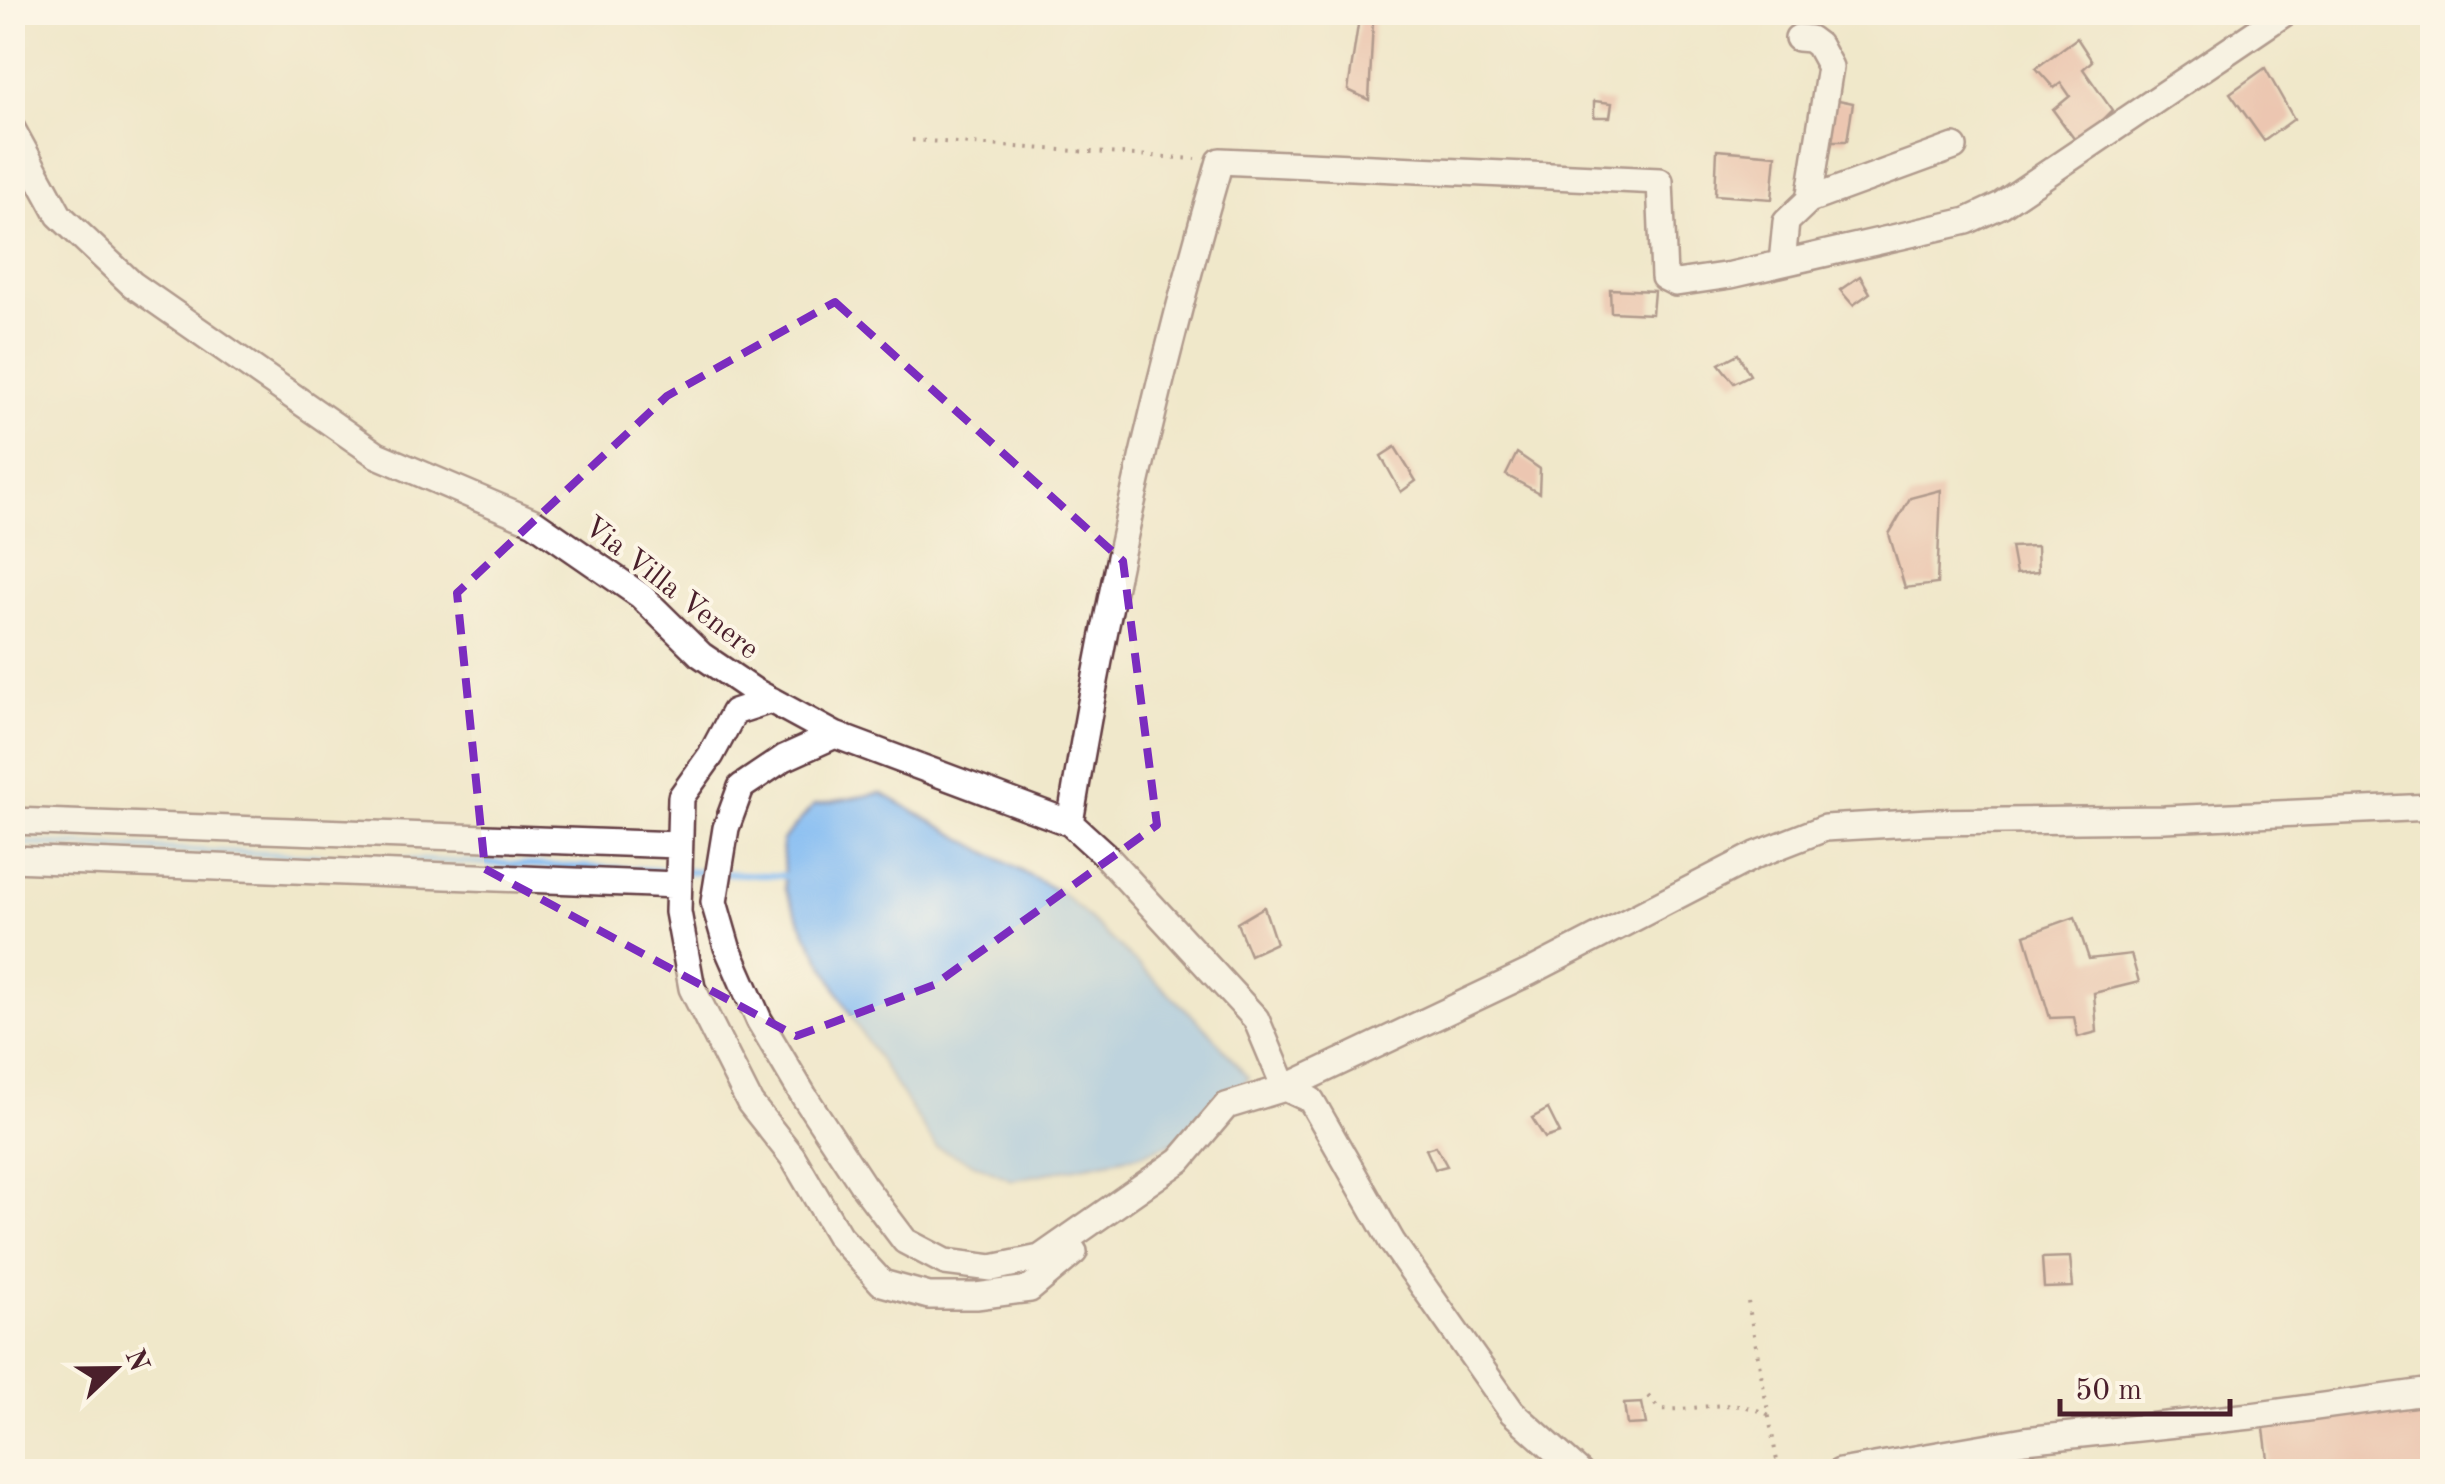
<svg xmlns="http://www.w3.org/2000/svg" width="2445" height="1484" font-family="'Old Standard TT',serif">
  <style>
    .water { fill: #82bbf3; stroke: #666d8f; stroke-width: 2.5 }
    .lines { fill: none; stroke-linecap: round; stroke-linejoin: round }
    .stream { stroke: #82bbf3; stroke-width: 6 }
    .building { fill: #e69e92 }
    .minor-casing { stroke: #633d43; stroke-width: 30 }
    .path { stroke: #633d43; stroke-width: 4; stroke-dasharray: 2.5 8; stroke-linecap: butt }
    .minor { stroke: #fff; stroke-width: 25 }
    .marked { fill: none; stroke: #7b2cbf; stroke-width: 8; stroke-dasharray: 20 12; stroke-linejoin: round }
    .labels { text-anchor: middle; stroke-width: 8; stroke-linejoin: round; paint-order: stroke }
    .street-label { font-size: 30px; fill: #4a1f2b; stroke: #fcf5e5 }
  </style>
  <rect width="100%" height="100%" fill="#fcf5e5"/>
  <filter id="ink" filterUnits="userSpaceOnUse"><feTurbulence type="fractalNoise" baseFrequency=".01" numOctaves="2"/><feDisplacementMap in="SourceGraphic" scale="20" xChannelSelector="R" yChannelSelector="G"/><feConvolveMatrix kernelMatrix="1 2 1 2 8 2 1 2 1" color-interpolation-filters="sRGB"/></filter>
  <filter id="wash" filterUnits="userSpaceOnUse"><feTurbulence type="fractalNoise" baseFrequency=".0048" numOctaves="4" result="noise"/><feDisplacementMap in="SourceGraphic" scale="40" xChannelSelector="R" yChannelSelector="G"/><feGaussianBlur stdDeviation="2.25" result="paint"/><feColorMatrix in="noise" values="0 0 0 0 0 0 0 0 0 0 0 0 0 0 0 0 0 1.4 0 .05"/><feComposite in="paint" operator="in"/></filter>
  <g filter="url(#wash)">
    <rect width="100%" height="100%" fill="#f0e8cb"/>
    <path class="water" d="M881,793L1064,895L1208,1030L1248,1078L1207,1131L1138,1155L1012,1180L936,1147L857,1026L807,934L785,890L782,841L814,805Z"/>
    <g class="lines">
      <path class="stream" d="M12,843L671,871
        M683,871L711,873
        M723,873L785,876"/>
    </g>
    <g id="blocks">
      <path class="building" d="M1360,12H1387L1373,21L1369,100L1348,90Z
        M2077,38L2092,61L2083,69L2112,110L2078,144L2053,110L2070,96L2061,83L2054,88L2036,68Z
        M2265,68L2294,119L2264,141L2230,93Z
        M1829,98L1853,103L1847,141H1826Z
        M1594,101L1612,103L1610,117H1594Z
        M1717,150L1776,155L1772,199L1715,195Z
        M1860,276L1870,293L1853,305L1840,290Z
        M1610,289L1654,291L1652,314L1611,312Z
        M1738,354L1750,375L1734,383L1719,364Z
        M1395,447L1416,481L1401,492L1381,456Z
        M1517,453L1540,469L1539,493L1506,475Z
        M1941,490L1937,584L1905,588L1889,534L1910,498Z
        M2037,546L2038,572L2016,574L2011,547Z
        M1264,907L1276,943L1250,955L1237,923Z
        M2075,917L2089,959L2131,954L2139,982L2094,993L2097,1032L2078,1037L2074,1017L2050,1018L2025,935Z
        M1548,1109L1560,1133L1545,1138L1532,1118Z
        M1436,1146L1447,1166L1435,1169L1426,1149Z
        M2070,1257L2073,1287L2044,1288L2042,1258Z
        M2432,1391V1472L2238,1471L2268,1459L2262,1414Z
        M1642,1403L1646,1424L1627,1425L1624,1404Z"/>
    </g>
  </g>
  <g filter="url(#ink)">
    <use href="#blocks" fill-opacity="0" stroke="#633d43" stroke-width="2.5"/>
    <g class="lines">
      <defs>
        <path id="minor" d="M1798,38L1810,39L1818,45L1830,67L1809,200
          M12,129L59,215L132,284L377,455L534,522L641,596L701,655L754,691L835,735L1070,823L1103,853L1256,1019L1285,1088
          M1782,263L1786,222L1809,200L1954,147
          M771,700L734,712L711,755L681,797L678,912L692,988L750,1103L792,1156L839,1236L882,1283L929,1296H976L1030,1289L1074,1252
          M835,735L784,758L741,787L726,828L714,902L727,947L759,1020L804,1096L862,1184L905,1241L945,1262L992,1268L1040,1258L1180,1160L1226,1106L1285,1088L1530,972L1756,855L1825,828L1929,822L2164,819L2432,807
          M12,821L678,845
          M1070,823C1106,601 1157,377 1220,161L1660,181L1664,277L1676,283L1731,275L1967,221L2001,205L2286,12
          M12,859L678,885
          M1285,1088L1311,1100L1392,1242L1512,1412L1579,1472
          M1840,1472L2025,1440L2251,1416L2432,1391"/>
      </defs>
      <use href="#minor" class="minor-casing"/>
      <path class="path" d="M912,140L1196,159
        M1748,1302L1779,1472
        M1648,1396L1659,1409C1695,1412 1736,1395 1769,1416"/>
      <use href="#minor" class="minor"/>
    </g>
  </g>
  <path d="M0 0H2445V1484H0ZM835,302L1123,561L1157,825L934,985L796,1036L485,869L457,593L667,396Z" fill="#f0e8cb" fill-opacity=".55" fill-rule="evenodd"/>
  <path class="marked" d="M835,302L1123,561L1157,825L934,985L796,1036L485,869L457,593L667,396Z"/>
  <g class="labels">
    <g class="street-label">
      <text transform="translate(672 587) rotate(38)" y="10">Via Villa Venere</text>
    </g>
  </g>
  <rect width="2445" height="1484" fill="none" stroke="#fcf5e5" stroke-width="50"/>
  <g transform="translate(115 1369) rotate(68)" stroke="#fcf5e5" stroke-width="8" paint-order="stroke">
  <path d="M0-8L18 38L0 25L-18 38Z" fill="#4a1f2b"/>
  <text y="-15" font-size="28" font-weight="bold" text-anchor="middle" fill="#4a1f2b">N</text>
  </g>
  <path d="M2060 1399v15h170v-15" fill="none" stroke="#4a1f2b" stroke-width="5"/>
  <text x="2075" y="1399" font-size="30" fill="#4a1f2b" stroke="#fcf5e5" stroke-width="8" paint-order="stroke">50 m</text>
</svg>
